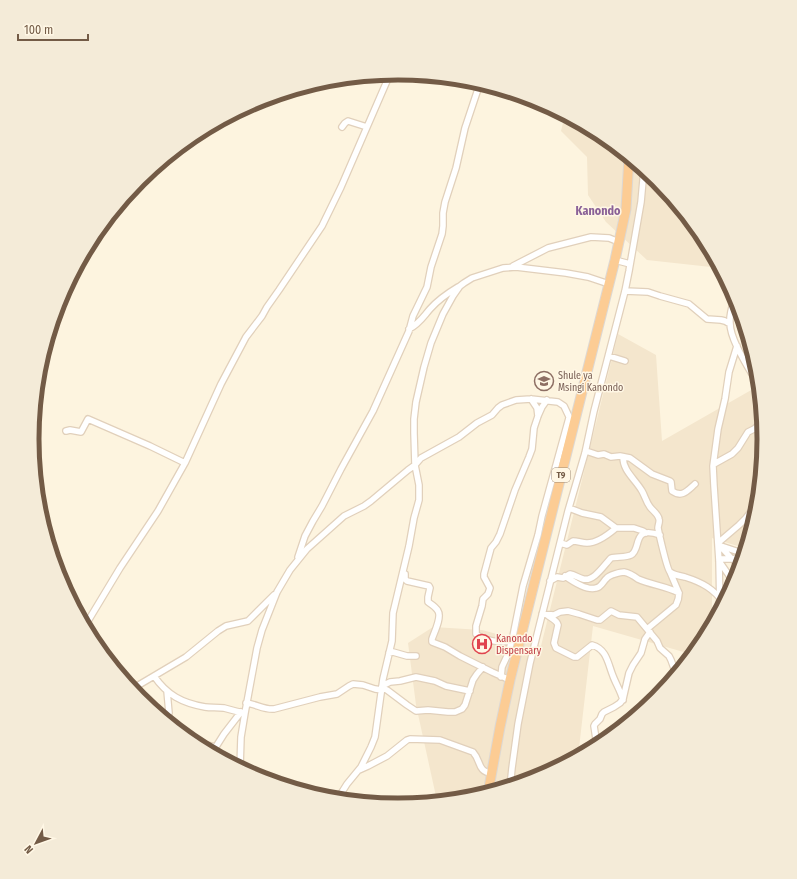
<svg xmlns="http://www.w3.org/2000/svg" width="797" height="879" font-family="'Fira Sans Condensed',sans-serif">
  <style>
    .residential { fill: #f4e6cd }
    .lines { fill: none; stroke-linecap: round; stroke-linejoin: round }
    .minor-casing { stroke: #e1d0bb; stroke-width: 8 }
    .trunk-casing { stroke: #ddd8d3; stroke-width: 11 }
    .minor { stroke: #fff; stroke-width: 5.5 }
    .trunk { stroke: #fccc94; stroke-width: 9 }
    .labels { text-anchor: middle; stroke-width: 3; stroke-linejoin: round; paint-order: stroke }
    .shield { fill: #fff7e5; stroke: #9d8a76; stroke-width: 1 }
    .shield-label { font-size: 9px; font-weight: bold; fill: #735b46 }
    .education-label { font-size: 10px; fill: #785e54; stroke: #fff7e5; text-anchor: start }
    .health-label { font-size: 10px; fill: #be3a42; stroke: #fff7e5; text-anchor: start }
    .quarter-label { font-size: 12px; font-weight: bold; fill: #8a6197; stroke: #fff7e5 }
    .rim { fill: none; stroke: #735b46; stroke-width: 5 }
  </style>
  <rect width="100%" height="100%" fill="#fdf4df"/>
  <path class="residential" d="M565,115L602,135L658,181L703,236L720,268L647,260L606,222L588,195L587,157L561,131Z
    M618,334L656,355L662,441L760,385L765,440L758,511L747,549L712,538V627L703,643L694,655L593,626L578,757L539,778L470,799L438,802L437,801L416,705L408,643L433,627L482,630L541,646Z"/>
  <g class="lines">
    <defs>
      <path id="minor" d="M342,127L345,123L348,121L367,127
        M615,260L630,264
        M513,266L548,248L591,237L609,238L619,242
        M625,291L648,292L660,296L689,304L707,319L721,320L725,321L730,324
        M735,296C733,304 729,314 730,323C730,341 751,371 760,388
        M409,329C419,324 423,317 430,309C437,301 448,293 458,287
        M609,356L625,361
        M531,399L537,408L538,416
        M66,431L70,430L81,432L88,419L150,446L185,463
        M586,451L598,455L604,454L611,457L620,456L630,458L652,474L670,481L671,482L672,491C682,498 687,491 695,484
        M623,457C623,471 635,479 642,491C645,496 646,502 650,507C653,511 658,514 659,519C660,522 658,525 658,528C659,534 667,569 670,572C674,575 680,576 685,577C701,582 715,589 724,604
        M714,464L732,454L738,448L748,432L754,429L760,424L763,422
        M569,508L582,513L601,517L616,528H634L643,531L646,533
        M560,543L567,545L573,541C578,541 582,543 587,543C597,543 609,534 616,528
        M718,543L739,525L746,518L759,501
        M718,545L745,554
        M720,546L732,559
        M298,557L305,536L313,521L322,506L341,469L373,411L409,331L413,316L427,287L431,267L442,234L443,226V213L445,202L456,168L465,128L480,83
        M719,559H732L744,557
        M733,559L740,569
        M719,561L735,584
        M405,574V579L407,581L429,586L430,588L428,597V602C431,604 436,607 438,611C442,617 434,633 432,639V642L445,647L460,656L492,672L510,680
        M565,576C572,581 587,591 596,588C602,587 603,581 607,578C609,575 621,572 624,572C629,573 634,576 638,579C651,585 666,586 679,593
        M550,581L557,577L563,578L570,574C575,575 579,578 583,579C594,582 604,565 611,558C617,556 625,558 631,555C642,549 631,525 660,535
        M720,611L719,561L714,486L713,466L718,429L725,399L729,372L737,346
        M542,614L554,615L560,612L568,611L579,614L597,620H600L611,611L619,615L637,617L657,641L660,648L669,656L671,660L675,671L676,677
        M547,615C551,618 557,620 558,625L554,643L556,648L574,657H577L592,645C607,649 608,664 613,676C616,684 621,692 623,700
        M85,626L120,568L158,511L185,463L221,384L246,337L262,316L267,307L279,290L322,226L341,187L390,74
        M647,629L676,605C678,601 679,597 679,593L670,572
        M512,641C502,643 483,641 476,634V626L482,606L483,599L488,594L490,588L484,577V574L491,548L496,542L500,534L515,490L529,457L532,449L534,428L538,416L542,407L547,400
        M389,653L393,652L407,656H416
        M154,676C167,695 182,703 205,707C211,708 217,707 224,708C231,710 238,712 245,713
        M501,677L502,667L508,654L513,636L523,586L538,535L542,516L569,418
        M382,686L390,682L400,681L416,677L435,681L446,686L470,691
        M382,688L387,690L407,705L416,711L428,710L448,712H455L462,709L465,705L473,680L477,674L483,667
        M132,689L186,657L218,631L226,626L248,621L274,595
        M246,703C256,704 264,710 274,709L320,697L337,694L349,686L353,684L363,685L375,689L382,690
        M165,719L169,713L167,691
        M193,742L215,747
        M595,748L596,739L594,726L595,724L600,719L602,714L604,712L614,707L620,703L623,699L629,673L633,665L641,653L645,639L650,632
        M212,753L224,734L241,712
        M240,768L241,737L245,713L257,648L262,630L277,592L290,570L307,549L344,516L364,506L371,501L408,470L415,465L421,458L459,437L477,423L492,415L498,408L502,405L516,400L531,399L558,402L564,406L573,425
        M359,770L368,766L387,756L407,740L410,739L440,740L473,752C482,762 476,770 492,774
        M510,787L512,768L518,724L530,663L568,511L585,453L594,411L625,291L629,271L641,202L644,169
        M337,800L347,784L361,767L371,747L375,737L383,679L392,641L393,613L409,546L414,518L419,500V485L415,465L414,433V419L416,402L424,367L431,343L443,314L453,296L460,286L464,283L472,278L503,268L516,267L566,273L588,277L609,284"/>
      <path id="trunk" d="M488,793L500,727L510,680L615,260L626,209L629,157"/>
    </defs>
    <use href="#minor" class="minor-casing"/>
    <use href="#trunk" class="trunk-casing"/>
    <use href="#minor" class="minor"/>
    <use href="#trunk" class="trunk"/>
  </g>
  <defs>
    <symbol id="school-ring" viewBox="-11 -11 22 22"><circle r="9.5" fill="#fff7e5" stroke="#8d6e63" stroke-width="1.5"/><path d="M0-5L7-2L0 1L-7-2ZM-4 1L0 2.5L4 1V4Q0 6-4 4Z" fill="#8d6e63"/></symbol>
    <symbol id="hospital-ring" viewBox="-11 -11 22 22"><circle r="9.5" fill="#fff7e5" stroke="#e0444e" stroke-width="1.5"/><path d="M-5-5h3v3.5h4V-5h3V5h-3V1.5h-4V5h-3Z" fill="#e0444e"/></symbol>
  </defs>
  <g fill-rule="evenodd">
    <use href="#school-ring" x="533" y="370" width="22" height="22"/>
    <use href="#hospital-ring" x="471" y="633" width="22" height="22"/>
  </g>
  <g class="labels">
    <rect class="shield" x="552" y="468" width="18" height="14" rx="3"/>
    <g class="shield-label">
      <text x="561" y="478">T9</text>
    </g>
    <g class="education-label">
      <text x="558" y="379">Shule ya<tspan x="558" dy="12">Msingi Kanondo</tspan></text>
    </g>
    <g class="health-label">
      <text x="496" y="642">Kanondo<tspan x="496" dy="12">Dispensary</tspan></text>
    </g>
    <g class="quarter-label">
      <text x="598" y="215">Kanondo</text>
    </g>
  </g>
  <path d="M0 0H797V879H0ZM39 439a359 359 0 1 1 718 0a359 359 0 1 1-718 0Z" fill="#f4ebd8" fill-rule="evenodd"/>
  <path class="rim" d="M39 439a359 359 0 1 1 718 0a359 359 0 1 1-718 0Z"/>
  <g transform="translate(36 843) rotate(229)" stroke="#fff7e5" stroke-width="3" paint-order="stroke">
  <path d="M0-3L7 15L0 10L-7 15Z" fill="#735b46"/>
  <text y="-6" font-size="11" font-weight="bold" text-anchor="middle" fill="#735b46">N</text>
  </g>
  <path d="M18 34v6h70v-6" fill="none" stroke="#735b46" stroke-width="2"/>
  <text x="24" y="34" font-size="12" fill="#735b46" stroke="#fff7e5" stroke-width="3" paint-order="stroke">100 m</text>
</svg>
